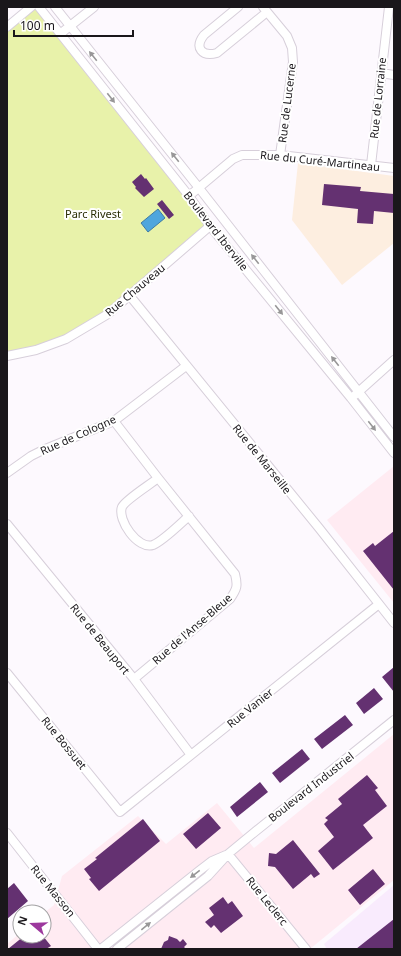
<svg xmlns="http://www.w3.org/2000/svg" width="401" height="956" font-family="'Noto Sans',sans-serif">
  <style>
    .commercial { fill: #ffebf2 }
    .built { fill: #f9ebfd }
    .education { fill: #fdeee0 }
    .green { fill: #e8f2aa }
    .water { fill: #4fa6dd; stroke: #3f7ba3 }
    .building { fill: #643171 }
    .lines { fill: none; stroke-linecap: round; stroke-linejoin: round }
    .minor-casing { stroke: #d7cfda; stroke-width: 10 }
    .minor { stroke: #fff; stroke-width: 8 }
    .oneway { fill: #989798 }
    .labels { text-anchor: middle; stroke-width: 4; stroke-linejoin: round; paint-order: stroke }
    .street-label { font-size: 11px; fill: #1a171b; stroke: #fff }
    .park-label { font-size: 11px; fill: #2b2f06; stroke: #fff }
  </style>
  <rect width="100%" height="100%" fill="#fdf9fe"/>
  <path class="commercial" d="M394,466V603L327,520Z
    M394,734V880L310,949H7V944L20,933V936H44V913L54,905L62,876L138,816L166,844L217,803L254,848Z"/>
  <path class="built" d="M394,885V949H327L324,944Z"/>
  <path class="education" d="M298,163L394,176V243L342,285L292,220Z"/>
  <path class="green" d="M31,7H39L210,226L108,314L66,339L7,357V27Z"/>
  <path class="water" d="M158,209L165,218L148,232L141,223Z"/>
  <path class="building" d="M141,174L145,179L146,178L154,189L144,197L135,188L136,187L132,182Z
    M324,184L361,187L360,191L394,194V213L374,211L373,224L357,223L358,209L322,205Z
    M162,200L174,215L169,219L157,204Z
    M394,531V590L363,551L373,543L375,546Z
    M394,667V692L382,677Z
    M374,688L383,699L364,714L356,703Z
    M345,715L353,725L322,749L314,739Z
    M302,749L310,759L280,783L272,773Z
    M367,775L378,788L375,790L387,806L363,825L373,838L333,870L318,851L334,837L324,824L328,820L325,818L342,804L338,799Z
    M260,782L268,792L237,817L230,807Z
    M208,813L221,828L196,849L183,834Z
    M143,819L160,841L99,891L89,879L91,878L84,869L97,859L95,858Z
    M293,840L320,874L314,878L311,874L293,889L275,867L268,866L269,853L276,854Z
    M373,869L385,884L360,905L348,890Z
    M14,883L28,901L7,919V889Z
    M223,897L228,904L232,901L243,916L221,933L214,925L211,928L205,922L214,915L209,908Z
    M394,919V949H356Z
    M24,936H43L51,946L46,949H8Z
    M169,936L177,939L180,942L183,939L187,944L184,947L186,949H161L164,942L168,940Z"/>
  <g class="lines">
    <defs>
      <path id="minor" d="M39,7L189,196L210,226L351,398L394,453
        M55,7L199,188L394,437
        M238,7L204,35C194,48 202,57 217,53L267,12
        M263,7L287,36L292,48L293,62L280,155
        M7,27L31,7
        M60,34L94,7
        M381,73L394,75
        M371,165L389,7
        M189,196L233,159L242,155H280L394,168
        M130,296L319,528L394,623
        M7,356L36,350L66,339L108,314L210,226
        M355,395L394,360
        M114,421L158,478L235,574C238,586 237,589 230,599L134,679
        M7,473L31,456L43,450L114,421L186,366
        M158,478C151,484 125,500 122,507C117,520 138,550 153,545C163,541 180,524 189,516
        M7,524L134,679L191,755
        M7,673L120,812L379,604
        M7,833L98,949
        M228,854L306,949
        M101,949L199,871L212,861L226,855
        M117,949L208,876L228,854L251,835L394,720"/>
    </defs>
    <use href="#minor" class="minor-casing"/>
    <use href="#minor" class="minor"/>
  </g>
  <defs><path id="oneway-solid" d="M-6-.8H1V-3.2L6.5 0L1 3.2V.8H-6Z"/></defs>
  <g class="oneway">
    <use href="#oneway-solid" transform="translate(93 56) rotate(-129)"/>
    <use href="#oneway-solid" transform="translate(111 98) rotate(52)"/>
    <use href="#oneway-solid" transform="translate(175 157) rotate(-129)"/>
    <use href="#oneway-solid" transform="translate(255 259) rotate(-128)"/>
    <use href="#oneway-solid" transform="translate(279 310) rotate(51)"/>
    <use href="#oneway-solid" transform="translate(335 361) rotate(-128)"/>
    <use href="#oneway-solid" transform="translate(372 426) rotate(52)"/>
    <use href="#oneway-solid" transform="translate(195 874) rotate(142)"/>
    <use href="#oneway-solid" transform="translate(146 926) rotate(-39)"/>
  </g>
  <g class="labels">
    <g class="street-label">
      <text transform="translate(378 98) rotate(-84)" y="4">Rue de Lorraine</text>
      <text transform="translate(287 103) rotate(-83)" y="4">Rue de Lucerne</text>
      <text transform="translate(320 161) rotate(6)" y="4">Rue du Curé-Martineau</text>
      <text transform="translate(216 231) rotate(52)" y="4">Boulevard Iberville</text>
      <text transform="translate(135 290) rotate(-40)" y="4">Rue Chauveau</text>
      <text transform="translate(78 435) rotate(-24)" y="4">Rue de Cologne</text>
      <text transform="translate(262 459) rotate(51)" y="4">Rue de Marseille</text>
      <text transform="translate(192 629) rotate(-41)" y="4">Rue de l'Anse-Bleue</text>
      <text transform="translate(100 639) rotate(51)" y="4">Rue de Beauport</text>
      <text transform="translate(250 708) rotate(-39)" y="4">Rue Vanier</text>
      <text transform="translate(64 743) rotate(51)" y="4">Rue Bossuet</text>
      <text transform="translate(311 787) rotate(-38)" y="4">Boulevard Industriel</text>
      <text transform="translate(53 891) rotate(51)" y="4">Rue Masson</text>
      <text transform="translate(267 901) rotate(51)" y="4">Rue Leclerc</text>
    </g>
    <g class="park-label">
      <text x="93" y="218">Parc Rivest</text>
    </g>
  </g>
  <rect width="401" height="956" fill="none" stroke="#1a171b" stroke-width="16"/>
  <g transform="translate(32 924) rotate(289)"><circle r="19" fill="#ffffff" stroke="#a3a2a4"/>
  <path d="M0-3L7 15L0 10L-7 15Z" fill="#9c389d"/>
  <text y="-6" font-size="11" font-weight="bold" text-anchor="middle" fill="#1a171b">N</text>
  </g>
  <path d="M14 30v6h119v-6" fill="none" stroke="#1a171b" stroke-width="2"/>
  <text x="20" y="30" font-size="12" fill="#1a171b" stroke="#ffffff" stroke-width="3" paint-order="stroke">100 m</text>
</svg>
